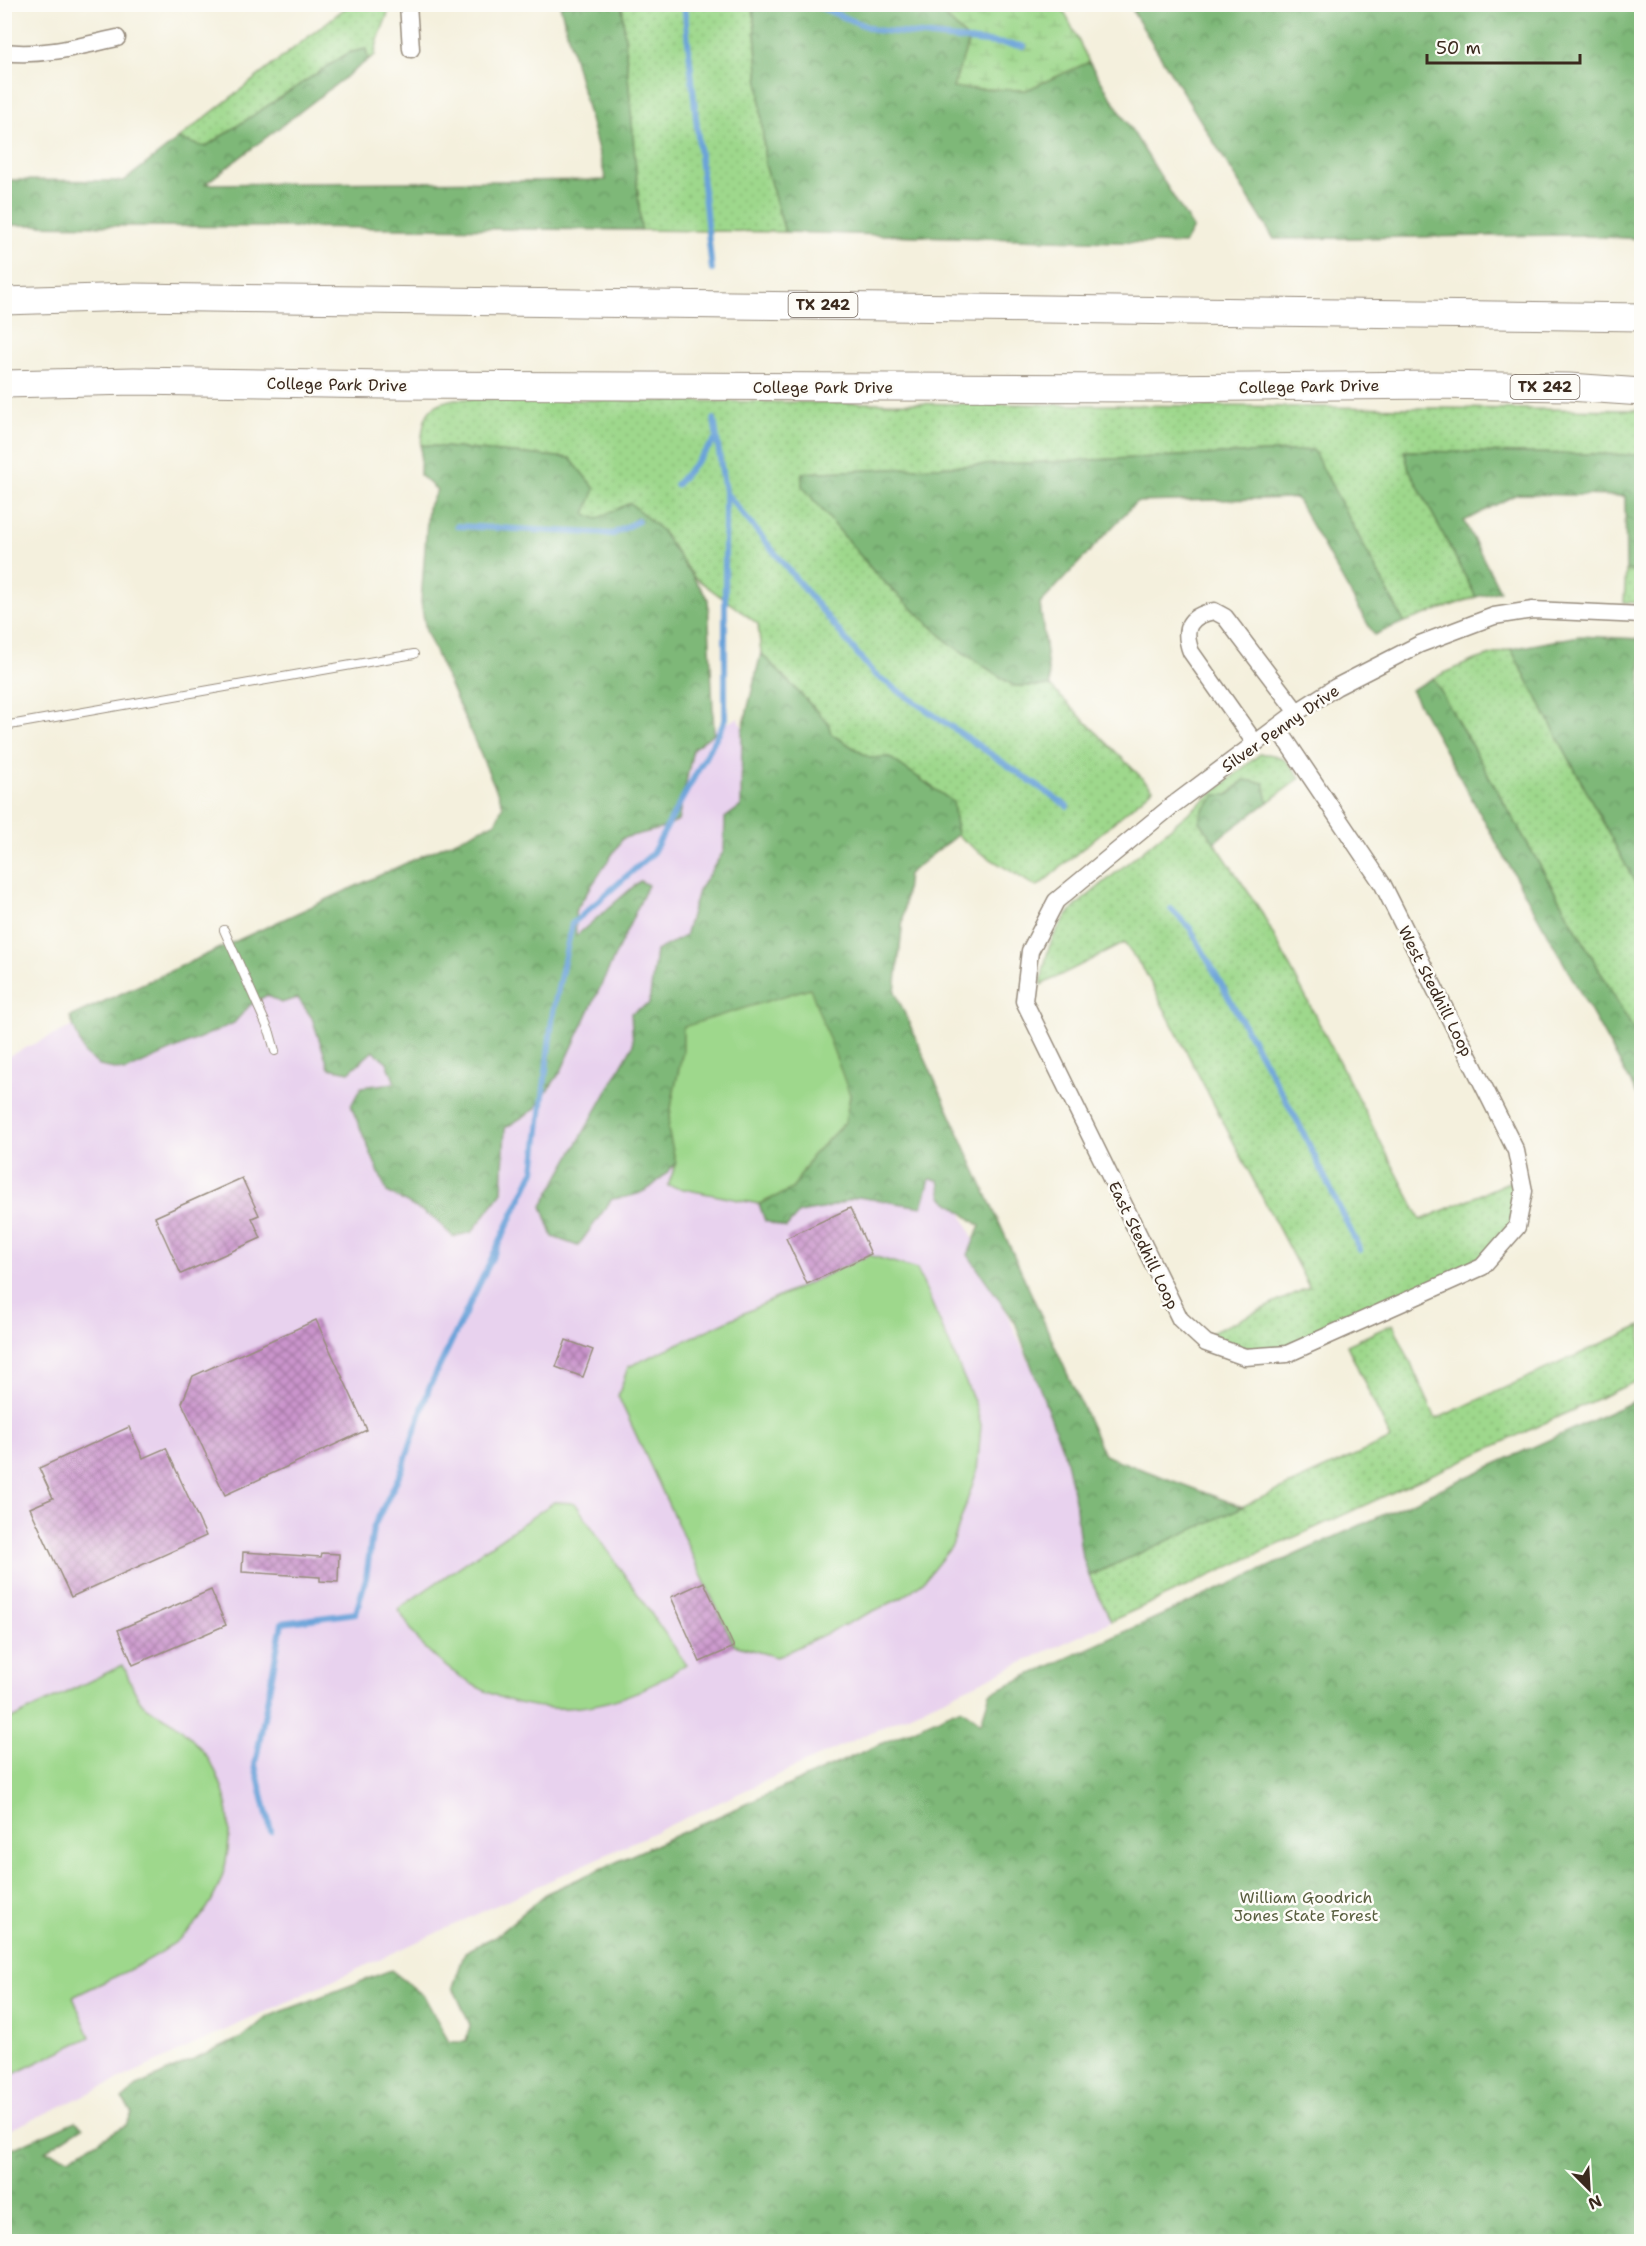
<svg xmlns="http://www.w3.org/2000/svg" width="1646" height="2246" font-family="'Shantell Sans',sans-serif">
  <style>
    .built { fill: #e8d2ee }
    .grass { fill: url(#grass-dots); stroke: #6c8155; stroke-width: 1.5 }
    .forest { fill: url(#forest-crowns); stroke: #5c714b; stroke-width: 1.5 }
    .wetland { fill: url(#wetland-marsh); stroke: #6c8155; stroke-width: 1.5 }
    .garden { fill: #9ed88c; stroke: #6c8155; stroke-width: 1.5 }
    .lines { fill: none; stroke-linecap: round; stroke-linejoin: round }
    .stream { stroke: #6aa3d9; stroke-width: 6 }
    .building { fill: url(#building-cross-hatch) }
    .service-casing { stroke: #988d7e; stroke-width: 10 }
    .minor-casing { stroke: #988d7e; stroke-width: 19 }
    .primary-casing { stroke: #988d7e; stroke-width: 29 }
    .service { stroke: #fff; stroke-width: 8 }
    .minor { stroke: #fff; stroke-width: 16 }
    .primary { stroke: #fff; stroke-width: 27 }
    .labels { text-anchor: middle; stroke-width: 5; stroke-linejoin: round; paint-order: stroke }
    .shield { fill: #fdfcf7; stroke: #75695f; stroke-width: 1.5 }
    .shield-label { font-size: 15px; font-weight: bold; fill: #3b2a1e }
    .street-label { font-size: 16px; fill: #3b2a1e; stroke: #fdfcf7 }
    .park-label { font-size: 16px; fill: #595e3f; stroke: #fdfcf7 }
  </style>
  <defs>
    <pattern id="grass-dots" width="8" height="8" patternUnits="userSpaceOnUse" patternTransform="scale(1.5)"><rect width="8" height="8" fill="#9ed88c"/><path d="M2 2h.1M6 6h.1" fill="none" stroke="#89ba78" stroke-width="1.8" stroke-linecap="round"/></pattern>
    <pattern id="forest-crowns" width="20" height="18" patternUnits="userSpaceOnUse" patternTransform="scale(1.5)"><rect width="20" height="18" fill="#7eb878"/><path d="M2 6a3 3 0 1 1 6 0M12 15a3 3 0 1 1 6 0" fill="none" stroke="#689662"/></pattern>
    <pattern id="wetland-marsh" width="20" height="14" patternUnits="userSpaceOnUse" patternTransform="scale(1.5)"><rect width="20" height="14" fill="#9ed88c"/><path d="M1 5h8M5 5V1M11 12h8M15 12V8" fill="none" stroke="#89ba78"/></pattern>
    <pattern id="building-cross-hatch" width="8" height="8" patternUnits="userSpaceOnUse" patternTransform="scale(1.5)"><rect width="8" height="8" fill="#ca94cc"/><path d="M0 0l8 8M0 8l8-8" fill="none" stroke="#a579a5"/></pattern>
  </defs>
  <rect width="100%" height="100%" fill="#fdfcf7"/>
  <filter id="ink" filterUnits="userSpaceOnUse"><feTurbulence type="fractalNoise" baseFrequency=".0167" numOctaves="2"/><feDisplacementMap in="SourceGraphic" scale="12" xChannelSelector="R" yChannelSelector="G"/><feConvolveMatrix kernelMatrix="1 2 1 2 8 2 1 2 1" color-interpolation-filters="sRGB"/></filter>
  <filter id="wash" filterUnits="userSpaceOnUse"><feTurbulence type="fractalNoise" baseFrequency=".008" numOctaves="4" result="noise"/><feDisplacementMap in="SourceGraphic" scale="24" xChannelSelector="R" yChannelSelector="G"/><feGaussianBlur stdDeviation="1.35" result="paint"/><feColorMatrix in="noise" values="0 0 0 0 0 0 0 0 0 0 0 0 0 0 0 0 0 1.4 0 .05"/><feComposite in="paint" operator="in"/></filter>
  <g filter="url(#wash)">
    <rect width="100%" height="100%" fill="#f4f0dd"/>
    <path class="built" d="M738,718L1140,1608L5,2132L4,1058Z"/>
    <path class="grass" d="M349,5H390C387,23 376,36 375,55L368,60L366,49L348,53L205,147L178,139Z
      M622,5H753L765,164L785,232L641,230Z
      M455,399L1639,410L1642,412L1641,455L1404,451L1409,469L1476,597L1404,622L1313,450L802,473L803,486L874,572L950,644L1014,686H1050L1153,789L1037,887L979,852L957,835L953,802L889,757L870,758L831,734L828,723L761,653L758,624L694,577L661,530L597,519L585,514L570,458L421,445C424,418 425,404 455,399Z
      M1626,570L1641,572V603L1624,602Z
      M1511,649L1641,894V1043L1433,678L1472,661Z
      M1260,754C1282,753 1289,762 1300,778L1268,802L1264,783L1244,780L1200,821L1261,911L1421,1220L1516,1179C1517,1222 1507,1239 1472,1264L1284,1347C1256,1351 1235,1349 1211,1333L1309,1287L1144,970L1124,943L1041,985C1046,949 1052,930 1078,904Z
      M1393,1324L1436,1419L1641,1326V1379L1111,1621L1089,1576L1391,1439L1347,1345Z"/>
    <path class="forest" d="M1138,4L1641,5V239L1570,235L1274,239L1133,12Z
      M560,5H622L641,230L5,225V180L124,181L178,139L205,147L348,53L366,49L368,60L205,184L606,180Z
      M753,5H934L969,40L953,88L1026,90L1089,62L1193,228L1184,244L785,232L765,164Z
      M421,445L570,458L595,489L585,514L597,519L630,503L661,530L708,599L714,733L693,749L678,821L660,829L623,838L575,911L576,936L640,881L648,885L561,1071L534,1110L505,1128L502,1192L472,1232L453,1237L434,1218L387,1192L351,1106L361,1087L395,1083L387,1062L373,1051L349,1072L329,1068L312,1018L298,998L281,1003L267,995L250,1005L234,1023L125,1071L100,1066L84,1053L70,1017L496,822L503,805L426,631L421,602L428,508L437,490L420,475Z
      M1313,450L1404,622L1374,635L1296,498L1136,502L1040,604L1050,686H1014L950,644L874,572L802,486V473Z
      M1404,451L1641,455V572L1626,570L1625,496L1517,494L1464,521L1500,591L1476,597L1409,469Z
      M1579,636L1641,639V894L1511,649Z
      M761,653L828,723L831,734L870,758L889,757L953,802L957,835L908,874L895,992L1104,1455L1243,1507L1089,1576L1081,1551L1075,1500L1064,1453L1015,1322L968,1255L980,1226L942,1197L939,1180L930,1179L922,1207L858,1197L827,1208L799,1213L786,1228L765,1221L759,1204L792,1189L812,1156L845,1122L850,1095L683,1027V1051L673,1097L668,1129L676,1163C653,1187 646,1196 612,1199L578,1246L553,1237L542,1206L633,1045L631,1013L649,1004L656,951L685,936L698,891L724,851L725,818L741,806L742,732Z
      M1433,678L1641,1043V1101L1411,690Z
      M1244,780L1264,783L1268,802L1214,842L1200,821L1202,811L1216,795H1229Z
      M1641,1398V2241H5V2152L75,2121L83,2127L45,2151L69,2158L126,2125L132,2113L122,2099L137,2086L243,2037L267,2017L391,1970L424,1996L449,2042H466L470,2025L453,1987L465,1952L497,1935L547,1893L961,1708L981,1723L990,1693Z"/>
    <path class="wetland" d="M1015,5L1027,7L1028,5H1061L1089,62L1026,90L953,88L969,40L934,5Z"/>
    <path class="garden" d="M810,988L850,1095L845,1122L812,1156L792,1189L759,1204L668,1186L676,1163L668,1129L673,1097L683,1051V1027Z
      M869,1255L917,1269L976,1406L981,1425L977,1471L952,1546L923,1582L903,1597L777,1657L734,1645L618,1396L628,1367Z
      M554,1502L575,1503L686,1664C598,1726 503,1725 424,1647C414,1636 406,1621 398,1609Z
      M123,1665C128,1675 136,1699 144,1705C153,1713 166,1716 175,1724C184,1731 194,1741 201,1749C247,1805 235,1898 177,1941C146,1965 108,1979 73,1997L90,2037L5,2078V1722Z"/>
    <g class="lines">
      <path class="stream" d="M684,4L712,270
        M812,4L875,30L1024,46
        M714,419L725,492L874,674L1067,806
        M676,485L717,438
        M457,526L613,534L638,521
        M1171,909L1190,928L1298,1122L1360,1250
        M271,1831L255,1765L282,1623L356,1613L366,1578L373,1528L402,1470L429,1388L534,1171L553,1012L572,924L652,854L725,721V492"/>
    </g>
    <g id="blocks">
      <path class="building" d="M242,1178L259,1215L252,1218L261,1238L181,1274L155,1217Z
        M850,1208L871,1254L807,1284L786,1238Z
        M316,1320L367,1430L225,1495L182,1403L193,1376Z
        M566,1340L593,1350L583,1377L556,1367Z
        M129,1427L143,1458L166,1448L206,1536L71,1597L30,1508L53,1498L39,1468Z
        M243,1552L321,1557L322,1553L339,1554L338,1582L320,1581V1577L242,1572Z
        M704,1582L734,1647L700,1662L671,1597Z
        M211,1590L226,1625L133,1665L118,1630Z"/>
    </g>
  </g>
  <g filter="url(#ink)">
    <use href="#blocks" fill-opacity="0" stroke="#988d7e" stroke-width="1.5"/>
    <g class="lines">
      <defs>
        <path id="service" d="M4,726L414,654
          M224,930L270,1033L275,1051"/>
        <path id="minor" d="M408,4L411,49
          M4,52C42,57 80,46 117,38
          M1277,727L1383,885L1516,1151L1524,1191L1517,1227L1482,1267L1287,1354L1245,1357L1206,1343L1180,1319L1024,1001L1030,951L1056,901L1173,805L1297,712L1336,687L1420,644L1494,616L1533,610L1642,615
          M1255,743L1191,652C1182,628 1189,616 1214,611L1225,617L1297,712"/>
        <path id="primary" d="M4,301L133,297L1642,317
          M4,384L134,381L386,385L1153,388L1433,385L1569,387L1642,392"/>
      </defs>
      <use href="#service" class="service-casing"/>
      <use href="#minor" class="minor-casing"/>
      <use href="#primary" class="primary-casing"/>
      <use href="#service" class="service"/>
      <use href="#minor" class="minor"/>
      <use href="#primary" class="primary"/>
    </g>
  </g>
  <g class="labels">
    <g class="shield">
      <rect x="788.5" y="293" width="69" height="24" rx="4.5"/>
      <rect x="1510.5" y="375" width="69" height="24" rx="4.5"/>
    </g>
    <g class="shield-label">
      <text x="823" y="310">TX 242</text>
      <text x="1545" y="392">TX 242</text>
    </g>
    <g class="street-label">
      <text transform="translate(337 384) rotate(1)" y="6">College Park Drive</text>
      <text transform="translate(1309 386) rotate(-1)" y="6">College Park Drive</text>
      <text x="823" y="393">College Park Drive</text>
      <text transform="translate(1280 728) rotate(-35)" y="6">Silver Penny Drive</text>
      <text transform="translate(1436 991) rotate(63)" y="6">West Stedhill Loop</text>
      <text transform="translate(1144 1245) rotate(64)" y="6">East Stedhill Loop</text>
    </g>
    <g class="park-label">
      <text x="1306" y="1903">William Goodrich<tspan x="1306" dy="18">Jones State Forest</tspan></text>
    </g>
  </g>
  <rect width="1646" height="2246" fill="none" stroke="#fdfcf7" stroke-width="24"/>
  <g transform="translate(1589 2189) rotate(156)" stroke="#fdfcf7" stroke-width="4.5" paint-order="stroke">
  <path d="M0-4.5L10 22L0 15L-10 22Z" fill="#3b2a1e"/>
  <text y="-9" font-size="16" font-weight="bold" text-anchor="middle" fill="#3b2a1e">N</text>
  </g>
  <path d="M1427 54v9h153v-9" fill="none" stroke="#3b2a1e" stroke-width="3"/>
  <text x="1436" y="54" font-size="18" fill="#3b2a1e" stroke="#fdfcf7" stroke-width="4.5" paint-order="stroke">50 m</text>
</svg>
